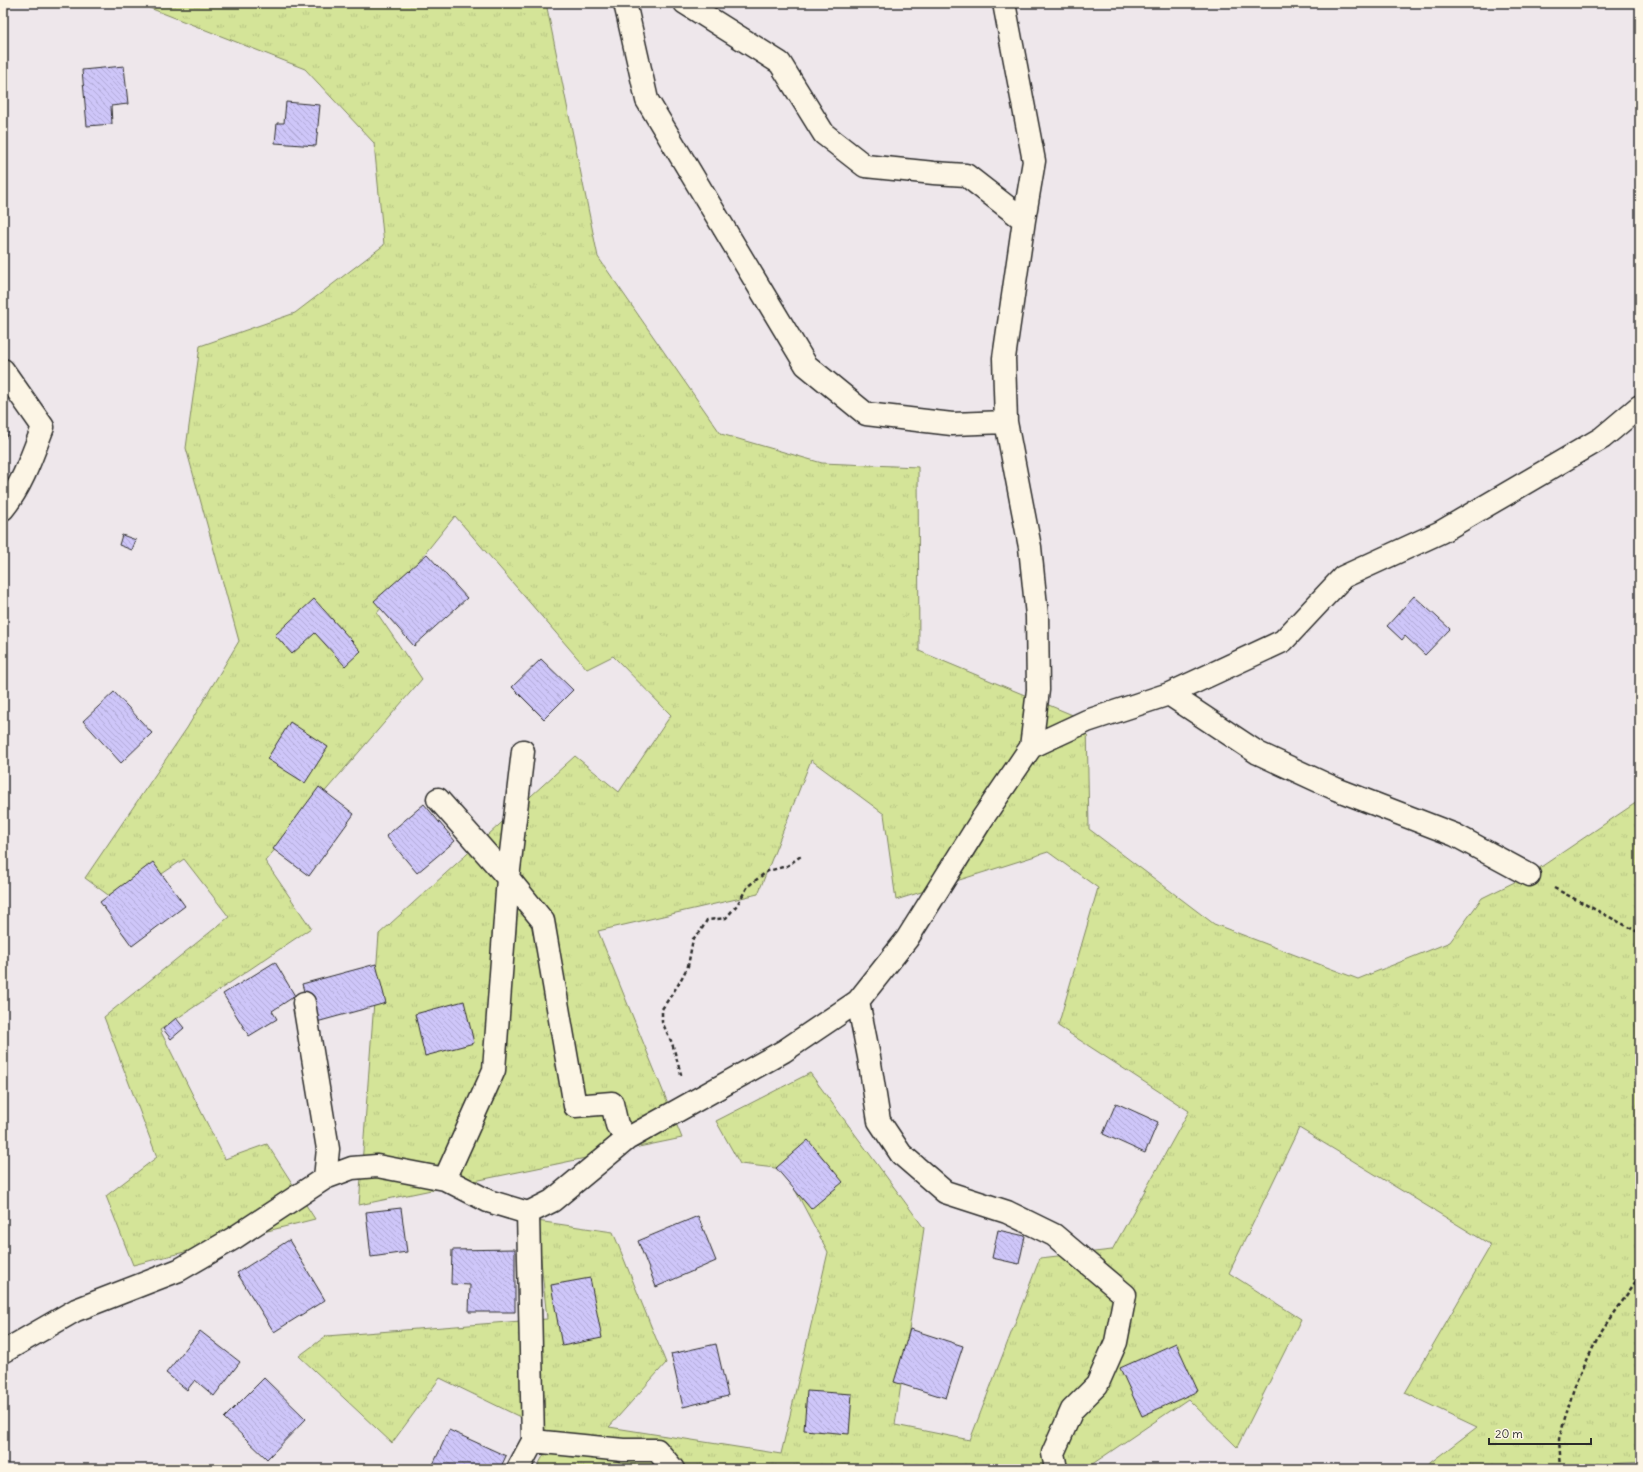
<svg xmlns="http://www.w3.org/2000/svg" width="1643" height="1472" font-family="Delius,sans-serif">
  <style>
    .grass { fill: url(#grass-tufts); stroke: #808862 }
    .building { fill: url(#building-back-hatch); stroke: #2b2b2b }
    .lines { fill: none; stroke-linecap: round; stroke-linejoin: round }
    .street-casing { stroke: #2b2b2b; stroke-width: 25 }
    .path { stroke: #2b2b2b; stroke-width: 2.5; stroke-dasharray: 4 3; stroke-linecap: butt }
    .street { stroke: #fcf5e5; stroke-width: 22 }
  </style>
  <defs>
    <pattern id="grass-tufts" width="24" height="20" patternUnits="userSpaceOnUse"><rect width="24" height="20" fill="#d4e498"/><path d="M3 7l-1-3M5 7V3M7 7l1-3M15 17l-1-3M17 17v-4M19 17l1-3" fill="none" stroke="#b6c483"/></pattern>
    <pattern id="building-back-hatch" width="6" height="6" patternUnits="userSpaceOnUse"><rect width="6" height="6" fill="#cec6f9"/><path d="M-1 5l2 2M0 0l6 6M5-1l2 2" fill="none" stroke="#b1aad6"/></pattern>
  </defs>
  <rect width="100%" height="100%" fill="#eee7eb"/>
  <filter id="ink" filterUnits="userSpaceOnUse"><feTurbulence type="fractalNoise" baseFrequency=".025" numOctaves="2"/><feDisplacementMap in="SourceGraphic" scale="8" xChannelSelector="R" yChannelSelector="G"/><feConvolveMatrix kernelMatrix="1 2 1 2 8 2 1 2 1" color-interpolation-filters="sRGB"/></filter>
  <g filter="url(#ink)">
    <path class="grass" d="M137,3H546L598,257L721,434L822,463L918,467L919,651L1087,721L1089,829L1214,924L1358,979L1450,942L1482,898L1529,875L1640,800V1462L1530,1468L1529,1469H1422L1477,1427L1405,1393L1491,1245L1299,1128L1229,1273L1301,1319L1237,1447L1188,1399L1085,1469H536L555,1434L440,1378L392,1443L299,1356L326,1336L547,1319L537,1221L613,1232L666,1363L609,1427L781,1454L828,1252L784,1169L740,1164L716,1121L810,1073L924,1228L895,1425L970,1440L1040,1258L1112,1250L1189,1111L1058,1026L1098,888L1048,852L896,900L884,814L811,760L758,894L598,931L682,1138L359,1205L379,934L575,756L619,792L671,715L613,656L587,669L455,516L377,613L422,679L265,861L311,928L160,1030L225,1159L267,1144L315,1219L133,1265L106,1196L157,1157L104,1017L229,917L184,859L119,903L85,878L187,728L239,641L186,448L200,346L295,313L384,245L374,143L305,69Z"/>
    <path class="building" d="M124,66L128,104L111,106L112,124L87,126L82,70Z
      M286,102L320,105L316,146L275,143L277,123H284Z
      M3,428L9,433L3,441Z
      M122,535L136,540L132,550L119,545Z
      M427,554L467,598L414,646L374,601Z
      M1414,596L1450,629L1425,655L1405,636L1402,640L1387,626Z
      M314,599L361,651L345,666L315,633L292,654L275,635Z
      M541,659L573,690L544,719L512,687Z
      M114,692L152,733L121,763L83,721Z
      M290,722L328,747L305,783L267,759Z
      M319,787L354,814L309,876L273,849Z
      M424,804L455,841L417,873L386,836Z
      M153,862L185,906L132,946L100,902Z
      M275,962L295,996L272,1011L277,1019L249,1036L223,994Z
      M376,964L386,1003L313,1023L302,984Z
      M464,1001L474,1043L425,1056L415,1014Z
      M176,1018L184,1028L171,1039L163,1029Z
      M1116,1103L1158,1122L1145,1153L1103,1134Z
      M808,1140L843,1182L811,1209L776,1168Z
      M401,1208L407,1252L371,1257L366,1212Z
      M698,1216L716,1261L656,1287L638,1241Z
      M998,1230L1025,1236L1019,1264L992,1258Z
      M289,1240L325,1300L274,1332L237,1273Z
      M515,1249V1312H469L470,1285L451,1284L452,1250Z
      M590,1278L602,1338L562,1346L551,1285Z
      M910,1329L963,1346L946,1398L894,1382Z
      M200,1331L240,1362L214,1396L195,1380L187,1390L166,1373Z
      M1176,1343L1198,1391L1142,1416L1120,1368Z
      M716,1344L728,1396L683,1407L671,1354Z
      M264,1378L306,1419L267,1459L224,1418Z
      M807,1391L852,1394L849,1434L804,1430Z
      M449,1430L506,1456L500,1469H431Z"/>
    <g class="lines">
      <defs>
        <path id="street" d="M625,3L647,100L806,365L866,414L952,424L1006,422
          M685,3L780,63L824,134L865,166L934,173L966,175L1024,220
          M3,370L43,427C32,456 22,486 3,509
          M1169,694L1258,753L1336,789L1455,835L1529,875
          M1031,747L1087,721L1169,694L1283,641L1343,577L1441,532L1602,438L1640,406
          M438,799L508,878L543,921L575,1106L612,1103L617,1125L627,1139
          M858,1001L869,1057L879,1121L901,1154L945,1192L1007,1212L1054,1235L1125,1295L1116,1342L1097,1385L1072,1410L1053,1453L1056,1469
          M304,1003L328,1149L325,1178
          M445,1179L494,1070L508,878L523,751
          M3,1352L76,1310L179,1270L234,1238L325,1178L352,1168L377,1166L445,1179L488,1201L528,1213L552,1201L627,1139L784,1051L858,1001L907,939L982,819L1031,747L1038,690L1037,616L1030,547L1006,422L1004,358L1024,220L1034,161L1004,3
          M533,1441L623,1450H657L673,1469
          M518,1469L533,1441L528,1213"/>
      </defs>
      <use href="#street" class="street-casing"/>
      <path class="path" d="M1554,888L1640,933
        M680,1075L681,1074L672,1043L662,1022V1009L678,985L688,966L693,939L700,932L707,920L726,918L737,905L748,886L768,871L787,866L801,856
        M1561,1469L1559,1439L1574,1388L1597,1339L1640,1275"/>
      <use href="#street" class="street"/>
    </g>
  </g>
  <rect width="1643" height="1472" fill="none" stroke="#fcf5e5" stroke-width="16"/>
  <rect x="8" y="8" width="1627" height="1456" fill="none" stroke="#2b2b2b" stroke-width="1.5" filter="url(#ink)"/>
  <path d="M1489 1438v6h102v-6" fill="none" stroke="#2b2b2b" stroke-width="2"/>
  <text x="1495" y="1438" font-size="12" fill="#2b2b2b" stroke="#fcf5e5" stroke-width="3" paint-order="stroke">20 m</text>
</svg>
